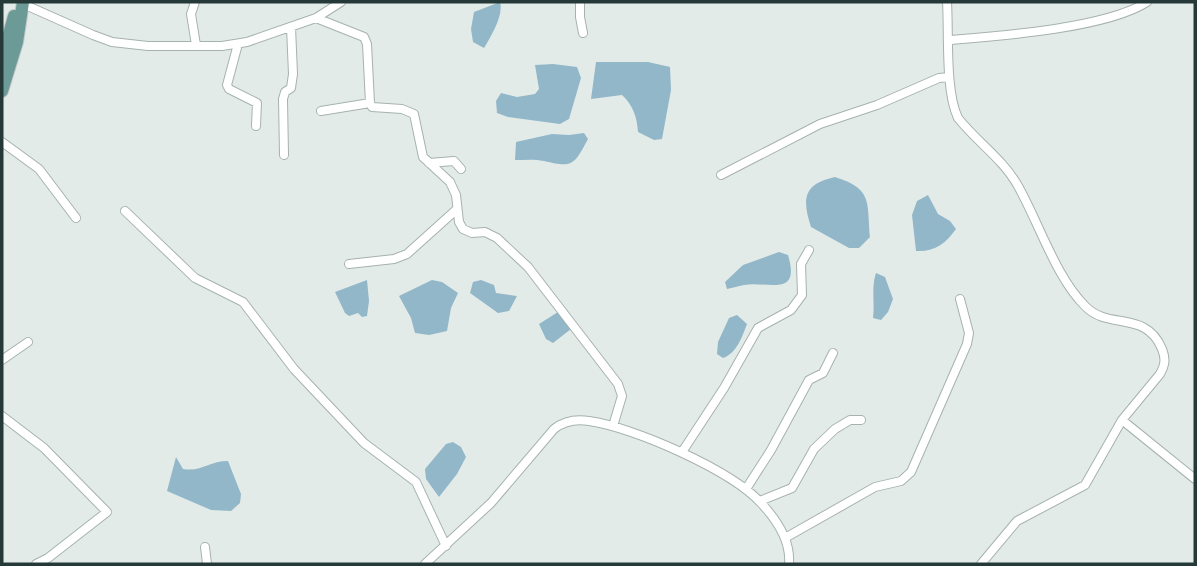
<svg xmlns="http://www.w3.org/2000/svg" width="1197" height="566" font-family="'DejaVu Sans',sans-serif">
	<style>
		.water { fill: #91b7c9 }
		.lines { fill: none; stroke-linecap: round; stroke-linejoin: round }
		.street-casing { stroke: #a6b2b0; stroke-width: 10 }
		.primary-casing { stroke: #c2c8c7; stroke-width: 14 }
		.street { stroke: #fff; stroke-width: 8 }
		.primary { stroke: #6c9b97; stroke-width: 12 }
	</style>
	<rect width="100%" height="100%" fill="#e3ebe9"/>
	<path class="water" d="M 500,2 C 504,15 491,36 484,48 L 473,42 L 471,29 L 474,12 Z
		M 596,62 L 648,62 L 670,67 L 671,90 L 662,139 L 654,140 L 638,132 C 637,117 633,105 622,95 L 591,99 Z
		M 553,64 L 577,67 L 581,78 L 569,119 L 560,124 L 508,117 L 497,113 L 496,101 L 501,93 L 517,97 L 535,94 L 539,89 L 535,65 Z
		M 584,133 L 588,139 C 574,165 573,168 544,161 C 535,159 525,160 515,160 L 516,142 L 552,134 L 569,135 Z
		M 835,177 C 873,189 867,202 870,237 L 859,248 L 849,248 L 811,227 C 802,199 803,184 835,177 Z
		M 928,195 L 938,214 L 950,221 L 956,229 C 945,244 935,252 916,251 L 912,215 L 917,201 Z
		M 779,252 L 788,255 C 801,298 768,281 744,285 C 738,286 733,288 727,289 L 725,282 L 743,265 Z
		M 876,273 L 885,277 L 893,299 L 888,312 L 881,320 L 873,318 C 875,303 871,287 876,273 Z
		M 367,280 L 369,301 L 367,316 L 362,317 L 358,313 L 349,316 L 345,313 L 335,292 Z
		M 432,280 L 442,282 L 458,293 L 451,308 L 447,331 L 429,335 L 415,333 L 411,318 L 399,296 Z
		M 481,280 L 494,285 L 496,293 L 517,296 L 509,311 L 498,313 L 470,293 L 473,282 Z
		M 558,312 L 571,329 L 553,343 L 546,339 L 539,324 Z
		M 737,315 L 747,324 C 742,337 737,353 723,358 L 717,354 L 718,342 L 729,318 Z
		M 453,442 L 461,447 L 466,457 L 457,474 L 439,497 L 426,479 L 425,469 L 446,444 Z
		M 176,457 L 183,469 C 202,472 209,461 228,461 L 241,494 L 240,503 L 231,511 L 211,510 L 167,491 Z"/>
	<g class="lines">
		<defs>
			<path id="street" d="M 195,2 L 191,14 L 196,45
				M 580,2 L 580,17 L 583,33
				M 947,2 C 949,34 945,91 958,118 C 977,142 1003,159 1018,186 C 1039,223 1056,278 1086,307 C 1109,330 1146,310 1162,349 C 1166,359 1165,365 1160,374 L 1122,420 L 1085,485 L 1017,521 L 981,564
				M 21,3 L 93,35 L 112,42 L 148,46 L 222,46 L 247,42 L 316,18 L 341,2
				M 316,18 L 364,37 L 367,44 L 370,103 L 372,107 L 402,109 L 414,114 L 423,157 L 450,182 L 456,195 L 459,222 L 463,229 L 472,233 L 485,232 L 497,238 L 528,267 L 618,384 L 622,396 L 613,426
				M 950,40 C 1000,36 1107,28 1147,2
				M 238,44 L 227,85 L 229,89 L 257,103 L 256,126
				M 321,111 L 370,103
				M 2,142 L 39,169 L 76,218
				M 284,155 L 283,99 L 285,92 L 291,88 L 293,74 L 291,27
				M 429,163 L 454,161 L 461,169
				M 721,175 L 820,124 L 877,105 L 939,78 L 949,77
				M 125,211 L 195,278 L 243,302 L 294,369 L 364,443 L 416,482 L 446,546
				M 349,264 L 394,259 L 407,254 L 457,209
				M 2,360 L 28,342
				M 2,416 L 44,448 L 107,512 L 48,558 L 36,564
				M 1122,420 L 1195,479
				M 682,452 L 724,388 L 758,328 L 791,310 L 802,295 L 801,264 L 809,250
				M 746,489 L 771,450 L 809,380 L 823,373 L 833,353
				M 760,501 L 792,488 L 814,449 L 835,429 L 850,420 L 861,420
				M 785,538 L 875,487 L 901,481 L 911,472 L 967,344 L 969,333 L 960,299
				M 205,547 L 207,564
				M 425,564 L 491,503 L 554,429 C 564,421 576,419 589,421 C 633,427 731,470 761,503 C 776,519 791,541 789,564"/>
			<path id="primary" d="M 2,60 L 14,16
				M 2,91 L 17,42 L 23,2"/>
		</defs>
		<use href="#street" class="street-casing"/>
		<use href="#primary" class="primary-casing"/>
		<use href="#street" class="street"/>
		<use href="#primary" class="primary"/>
	</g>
	<rect width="1197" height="566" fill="none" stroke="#253a38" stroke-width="7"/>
</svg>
